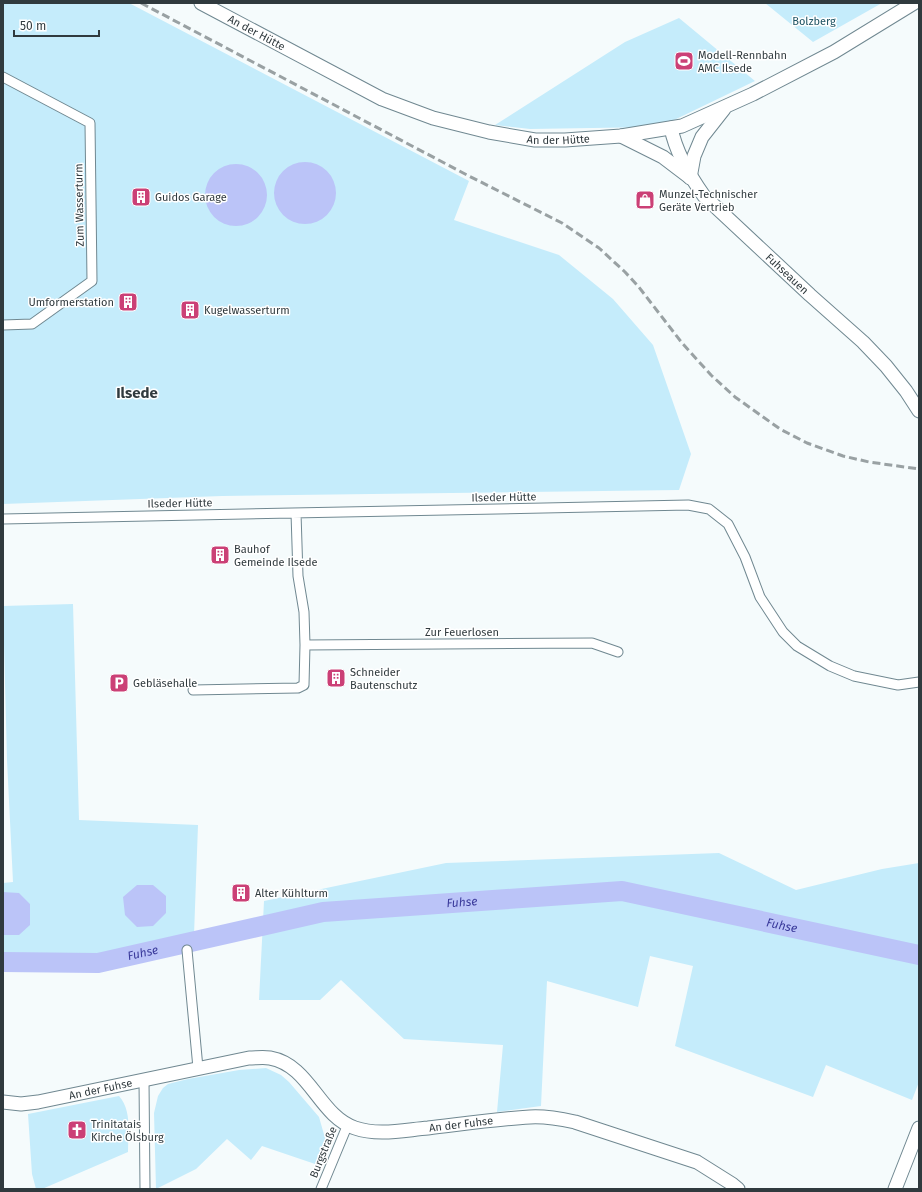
<svg xmlns="http://www.w3.org/2000/svg" width="922" height="1192" font-family="'Fira Sans',sans-serif">
	<style>
		.green { fill: #c5ecfb }
		.water { fill: #bbc4f8 }
		.lines { fill: none; stroke-linecap: round; stroke-linejoin: round }
		.river { stroke: #bbc4f8; stroke-width: 20 }
		.street-casing { stroke: #708891; stroke-width: 11 }
		.secondary-casing { stroke: #708891; stroke-width: 15 }
		.street { stroke: #fff; stroke-width: 9 }
		.secondary { stroke: #fff; stroke-width: 13 }
		.rail { stroke: #99a1a3; stroke-width: 3; stroke-dasharray: 8 4; stroke-linecap: butt }
		.labels { text-anchor: middle; stroke-width: 3; stroke-linejoin: round; paint-order: stroke }
		.park-label { font-size: 11px; fill: #205565; stroke: #fff }
		.street-label { font-size: 11px; fill: #303a3e; stroke: #fff }
		.poi-label { font-size: 11px; fill: #303a3e; stroke: #fff; text-anchor: start }
		.water-label { font-size: 12px; font-style: italic; fill: #3a3a9b; stroke: #fff }
		.district-label { font-size: 15px; font-weight: bold; fill: #303a3e; stroke: #fff }
	</style>
	<rect width="100%" height="100%" fill="#f5fbfc"/>
	<path class="green" d="M 3,3 L 129,3 L 469,181 L 454,220 L 559,255 L 613,299 L 653,345 L 691,454 L 679,490 L 222,496 L 3,504 Z
		M 765,3 L 882,3 L 813,42 Z
		M 679,18 L 755,81 L 670,122 L 655,127 L 530,129 L 495,125 L 625,42 Z
		M 73,604 L 79,820 L 198,825 L 194,935 L 99,959 L 3,958 L 3,883 L 13,882 L 7,760 L 3,606 Z
		M 719,853 L 796,890 L 882,869 L 919,863 L 919,1082 L 912,1100 L 826,1065 L 813,1097 L 675,1046 L 693,966 L 650,956 L 638,1007 L 547,981 L 541,1106 L 497,1112 L 503,1045 L 404,1039 L 341,980 L 320,1000 L 259,1000 L 264,901 L 446,863 Z
		M 266,1068 L 281,1075 L 289,1082 L 319,1117 L 327,1145 L 321,1166 L 262,1146 L 251,1160 L 227,1139 L 196,1169 L 156,1189 L 154,1113 L 158,1096 L 163,1088 L 168,1084 L 188,1079 L 239,1070 Z
		M 119,1096 C 132,1110 128,1134 128,1152 L 42,1189 L 36,1189 L 32,1174 L 28,1114 Z"/>
	<path class="water" d="M274 193a31 31 0 1 1 62 0a31 31 0 1 1-62 0Z
		M205 195a31 31 0 1 1 62 0a31 31 0 1 1-62 0Z
		M 137,885 L 153,885 L 166,896 L 166,913 L 153,926 L 137,927 L 125,915 L 123,897 Z
		M 3,892 L 19,893 L 30,904 L 30,925 L 19,935 L 3,935 Z"/>
	<g class="lines">
		<path class="river" id="s1" d="M 3,962 L 98,963 L 323,912 L 622,891 L 919,955"/>
		<defs>
			<path id="street" d="M 3,77 L 90,123 L 92,281 L 32,324 L 3,325
				M 296,513 L 298,576 L 304,612 L 305,645 L 592,643 L 618,652
				M 3,519 L 688,505 L 709,509 L 728,524 L 745,557 L 760,597 L 783,632 L 797,646 L 830,666 L 854,676 L 898,685 L 919,682
				M 193,690 L 298,688 L 304,685 L 305,645
				M 187,950 L 198,1068
				M 144,1080 L 145,1189
				M 321,1189 L 348,1124"/>
			<g id="secondary">
				<path id="s2" d="M 201,3 L 382,99 L 433,118 L 489,132 L 535,140 L 565,140 L 621,136 L 682,126 L 753,94 L 834,52 L 914,3"/>
				<path id="s3" d="M 671,128 C 676,153 689,175 704,196 L 810,295 L 863,342 L 886,366 L 906,391 L 919,411"/>
				<path d="M 621,136 L 663,157 L 688,176"/>
				<path d="M 690,178 L 694,156 L 702,137 L 724,109"/>
				<path id="s4" d="M 3,1102 L 21,1104 L 38,1102 L 249,1058 C 256,1058 263,1057 270,1058 C 310,1065 319,1116 355,1128 C 378,1136 404,1130 428,1128 C 462,1124 496,1119 530,1117 C 545,1116 561,1119 575,1122 L 697,1162 L 732,1184 L 738,1189"/>
				<path d="M 895,1189 L 919,1128"/>
			</g>
		</defs>
		<use href="#street" class="street-casing"/>
		<use href="#secondary" class="secondary-casing"/>
		<use href="#street" class="street"/>
		<use href="#secondary" class="secondary"/>
		<path class="rail" d="M 141,3 L 467,175 L 562,223 L 599,248 L 625,272 L 638,286 L 682,343 L 711,375 L 735,397 L 780,429 L 807,443 L 843,456 L 869,462 L 919,469"/>
	</g>
	<defs>
		<symbol id="stadium-square" viewBox="-11 -11 22 22"><rect x="-9" y="-9" width="18" height="18" rx="4" fill="#cb4076" stroke="#fff"/><path d="M0-5a6.5 5 0 1 0 0 10a6.5 5 0 1 0 0-10ZM-3.5-1.8h7v3.6h-7Z" fill="#fff"/></symbol>
		<symbol id="building-square" viewBox="-11 -11 22 22"><rect x="-9" y="-9" width="18" height="18" rx="4" fill="#cb4076" stroke="#fff"/><path d="M-4-6H4V6H1V3H-1V6H-4ZM-2.5-4.3h1.7v1.8h-1.7ZM.8-4.3h1.7v1.8H.8ZM-2.5-1h1.7V.8h-1.7ZM.8-1h1.7V.8H.8Z" fill="#fff"/></symbol>
		<symbol id="shop-square" viewBox="-11 -11 22 22"><rect x="-9" y="-9" width="18" height="18" rx="4" fill="#cb4076" stroke="#fff"/><path d="M-5-2.5h2.3a2.7 3.5 0 0 1 5.4 0H5L5.5 6h-11ZM-1.5-2.5h3a1.5 2.3 0 0 0-3 0Z" fill="#fff"/></symbol>
		<symbol id="parking-square" viewBox="-11 -11 22 22"><rect x="-9" y="-9" width="18" height="18" rx="4" fill="#cb4076" stroke="#fff"/><path d="M-3.5-5.5H1a3.5 3.5 0 0 1 0 7H-1V5.5H-3.5ZM-1-3.4V-.6H.8a1.4 1.4 0 0 0 0-2.8Z" fill="#fff"/></symbol>
		<symbol id="church-square" viewBox="-11 -11 22 22"><rect x="-9" y="-9" width="18" height="18" rx="4" fill="#cb4076" stroke="#fff"/><path d="M-1.2-6h2.4v3.5h3.3v2.4h-3.3V6h-2.4V-.1h-3.3v-2.4h3.3Z" fill="#fff"/></symbol>
	</defs>
	<g fill-rule="evenodd">
		<use href="#stadium-square" x="673" y="50" width="22" height="22"/>
		<use href="#building-square" x="130" y="186" width="22" height="22"/>
		<use href="#shop-square" x="634" y="189" width="22" height="22"/>
		<use href="#building-square" x="117" y="291" width="22" height="22"/>
		<use href="#building-square" x="179" y="299" width="22" height="22"/>
		<use href="#building-square" x="209" y="544" width="22" height="22"/>
		<use href="#building-square" x="325" y="667" width="22" height="22"/>
		<use href="#parking-square" x="108" y="672" width="22" height="22"/>
		<use href="#building-square" x="230" y="882" width="22" height="22"/>
		<use href="#church-square" x="66" y="1119" width="22" height="22"/>
	</g>
	<g class="labels">
		<g class="park-label">
			<text x="814" y="25">Bolzberg</text>
		</g>
		<g class="street-label">
			<text dy="4" stroke="none"><textPath href="#s2" startOffset="63">An der Hütte</textPath></text>
			<text dy="4" stroke="none"><textPath href="#s2" startOffset="387">An der Hütte</textPath></text>
			<text transform="translate(79 205) rotate(-91)" y="4">Zum Wasserturm</text>
			<text dy="4" stroke="none"><textPath href="#s3" startOffset="190">Fuhseauen</textPath></text>
			<text transform="translate(504 497) rotate(-1)" y="4">Ilseder Hütte</text>
			<text transform="translate(180 503) rotate(-1)" y="4">Ilseder Hütte</text>
			<text x="462" y="636">Zur Feuerlosen</text>
			<text dy="4" stroke="none"><textPath href="#s4" startOffset="99">An der Fuhse</textPath></text>
			<text dy="4" stroke="none"><textPath href="#s4" startOffset="491">An der Fuhse</textPath></text>
			<text transform="translate(323 1152) rotate(-68)" y="4">Burgstraße</text>
		</g>
		<g class="poi-label">
			<text x="698" y="59">Modell-Rennbahn<tspan x="698" dy="13">AMC Ilsede</tspan></text>
			<text x="659" y="198">Munzel-Technischer<tspan x="659" dy="13">Geräte Vertrieb</tspan></text>
			<text x="155" y="201">Guidos Garage</text>
			<text x="114" y="306" text-anchor="end">Umformerstation</text>
			<text x="204" y="314">Kugelwasserturm</text>
			<text x="234" y="553">Bauhof<tspan x="234" dy="13">Gemeinde Ilsede</tspan></text>
			<text x="350" y="676">Schneider<tspan x="350" dy="13">Bautenschutz</tspan></text>
			<text x="133" y="687">Gebläsehalle</text>
			<text x="255" y="897">Alter Kühlturm</text>
			<text x="91" y="1128">Trinitatais<tspan x="91" dy="13">Kirche Ölsburg</tspan></text>
		</g>
		<g class="water-label">
			<text dy="4" stroke="none"><textPath href="#s1" startOffset="465">Fuhse</textPath></text>
			<text dy="4" stroke="none"><textPath href="#s1" startOffset="789">Fuhse</textPath></text>
			<text dy="4" stroke="none"><textPath href="#s1" startOffset="141">Fuhse</textPath></text>
		</g>
		<g class="district-label">
			<text x="137" y="398">Ilsede</text>
		</g>
	</g>
	<rect width="922" height="1192" fill="none" stroke="#303a3e" stroke-width="8"/>
	<path d="M14 30v6h85v-6" fill="none" stroke="#303a3e" stroke-width="2"/>
	<text x="20" y="30" font-size="12" fill="#303a3e" stroke="#ffffff" stroke-width="3" paint-order="stroke">50 m</text>
</svg>
